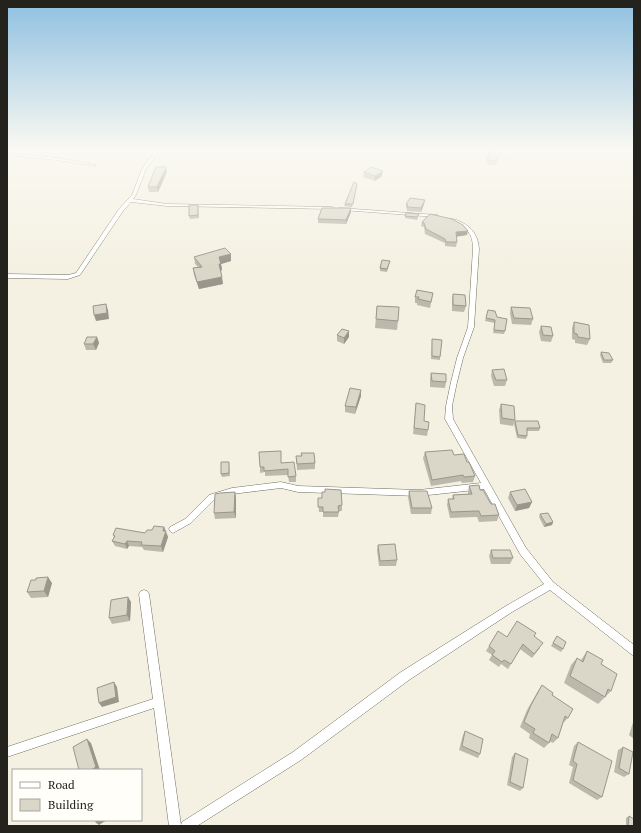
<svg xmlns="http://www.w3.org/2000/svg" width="641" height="833" font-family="'PT Serif',serif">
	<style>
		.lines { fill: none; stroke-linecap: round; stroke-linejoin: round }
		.street-casing { stroke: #716e61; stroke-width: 1 }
		.street { fill: #fff; fill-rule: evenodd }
		.wall { fill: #bbb9ac }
		.shaded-wall { fill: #99968c }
		.building { fill: #dad7c8; stroke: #99968c }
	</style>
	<rect width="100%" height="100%" fill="#f4f1e2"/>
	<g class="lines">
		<defs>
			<path id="street" d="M 156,150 L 160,150 L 146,169 L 136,195 L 133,199 L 167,204 L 332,207 L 334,208 L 332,209 L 167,206 L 131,202 L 123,211 L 80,275 L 68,279 L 7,278 L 7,274 L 68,275 L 76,273 L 119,209 L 132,195 L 142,169 Z
				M 7,153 L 57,158 L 96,165 L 94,166 L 57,160 L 7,155 Z
				M 340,208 L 437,215 L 439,216 L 437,217 L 342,210 L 340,210 Z
				M 451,219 C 455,219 457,220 461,222 C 473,228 478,236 479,249 L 474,327 L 463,358 L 457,382 L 452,406 L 453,419 L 526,548 L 553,582 L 634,645 L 634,656 L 631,654 L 550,590 L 512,612 L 409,680 L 301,760 L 197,826 L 169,826 L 154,708 L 7,757 L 7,747 L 153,699 L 139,594 L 141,591 L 144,590 L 147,591 L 149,594 L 181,825 L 182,822 L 293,752 L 401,672 L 506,606 L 544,584 L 520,554 L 484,489 L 419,496 L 298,492 L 281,488 L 232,494 L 215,499 L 191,523 L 173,533 L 170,531 L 169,529 L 170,527 L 185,519 L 209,495 L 212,494 L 232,488 L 281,482 L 298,486 L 419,490 L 481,483 L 445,419 L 446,406 L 451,382 L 457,358 L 468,327 L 473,249 C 473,232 466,228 451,221 Z"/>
		</defs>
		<use href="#street" class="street-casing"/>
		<use href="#street" class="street"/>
	</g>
	<path class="wall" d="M 500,150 L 496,165 L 486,164 L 487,160 Z
		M 167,172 L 158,192 L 149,192 L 148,187 Z
		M 364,172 L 382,176 L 375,181 L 363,177 Z
		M 357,184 L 352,207 L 344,206 L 345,204 Z
		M 425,200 L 424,204 L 421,212 L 407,211 L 407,209 L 406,208 L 406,204 Z
		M 198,205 L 199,218 L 190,219 L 189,216 Z
		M 351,212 L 346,224 L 318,223 L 318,219 Z
		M 419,214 L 417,220 L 405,218 L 405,216 Z
		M 422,222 L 467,235 L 456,236 L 457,242 L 456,247 L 445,246 L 445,243 L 425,234 L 424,227 L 421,226 Z
		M 231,254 L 231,261 L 221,264 L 222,270 L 220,271 L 223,284 L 199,289 L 194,275 L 193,268 L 198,267 L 195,264 L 194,257 Z
		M 390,261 L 387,272 L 380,271 L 380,268 Z
		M 453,294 L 466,306 L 464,312 L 452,311 L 452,300 Z
		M 415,297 L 432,299 L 430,308 L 417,305 L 417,303 L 415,303 Z
		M 377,306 L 398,321 L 397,330 L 375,328 Z
		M 511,307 L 533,319 L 531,325 L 512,324 L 510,313 Z
		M 488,310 L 497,317 L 505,331 L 504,334 L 493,333 L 495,323 L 485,321 Z
		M 574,322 L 590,339 L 587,345 L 575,343 L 575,340 L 572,339 L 572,328 Z
		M 541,326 L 553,336 L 551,342 L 541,341 L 539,332 Z
		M 349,331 L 349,337 L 344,344 L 337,341 L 337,335 Z
		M 97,337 L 99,343 L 96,350 L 86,350 L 84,344 Z
		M 432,339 L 440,357 L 440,360 L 431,359 Z
		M 601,352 L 613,360 L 611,363 L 603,363 L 600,355 Z
		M 492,370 L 507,380 L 505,386 L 494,386 L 491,376 Z
		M 431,373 L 446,382 L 445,388 L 430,387 L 430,379 Z
		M 361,396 L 355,414 L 345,412 L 345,406 Z
		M 416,403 L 428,430 L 427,436 L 413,434 Z
		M 501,404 L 515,420 L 513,426 L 500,424 L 499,410 Z
		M 515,421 L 540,428 L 539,431 L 527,431 L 527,436 L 526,439 L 517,438 L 514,424 Z
		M 425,452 L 454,455 L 467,462 L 475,476 L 473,482 L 462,483 L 461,481 L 431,486 L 423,458 Z
		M 296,456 L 301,456 L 315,463 L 315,469 L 297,470 Z
		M 229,462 L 230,476 L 222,477 L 221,474 Z
		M 281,463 L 296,476 L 296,482 L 289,482 L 288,475 L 265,476 L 265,472 L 260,473 L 260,467 Z
		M 469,486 L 480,490 L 499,515 L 497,521 L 479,522 L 477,517 L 475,517 L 450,518 L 447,505 L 448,499 L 452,499 L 453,495 L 468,494 L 468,492 Z
		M 409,491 L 432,508 L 431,514 L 411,514 L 408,497 Z
		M 235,492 L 236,498 L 236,518 L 215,519 L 214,513 Z
		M 510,492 L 532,502 L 529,508 L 515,511 L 508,498 Z
		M 318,498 L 342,505 L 342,511 L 339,511 L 338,517 L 323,517 L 323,512 L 319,512 Z
		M 540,514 L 553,522 L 552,525 L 544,527 L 539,517 Z
		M 164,527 L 168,537 L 163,552 L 144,550 L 142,547 L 129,546 L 127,549 L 115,546 L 112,541 L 114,538 L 113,535 L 145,533 L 152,530 Z
		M 378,545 L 397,560 L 396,566 L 379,566 L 377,550 Z
		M 491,550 L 513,558 L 510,564 L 491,564 L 489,556 Z
		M 36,580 L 52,583 L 48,597 L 31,598 L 27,592 Z
		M 128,597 L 131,602 L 130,621 L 112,624 L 109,618 Z
		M 534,636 L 540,648 L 532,658 L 520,649 L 508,669 L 501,664 L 499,667 L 489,660 L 492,655 L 486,651 L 489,646 L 507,637 Z
		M 557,636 L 563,649 L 561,652 L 551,646 Z
		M 587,651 L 601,664 L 611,691 L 598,704 L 564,683 L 571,665 L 577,658 L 581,660 Z
		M 542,685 L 552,695 L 568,718 L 563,723 L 558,738 L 553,743 L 549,741 L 549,743 L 544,748 L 529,738 L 530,734 L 520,727 L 527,710 L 538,691 Z
		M 634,719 L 634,739 L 629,735 Z
		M 465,731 L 480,754 L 478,758 L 459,750 L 463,735 Z
		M 578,742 L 602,797 L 597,800 L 569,783 L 573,767 L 569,765 L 574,746 Z
		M 623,747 L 629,774 L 624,777 L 614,772 L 618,750 Z
		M 515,753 L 523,788 L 520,791 L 507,785 L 512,757 Z
		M 629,816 L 634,826 L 626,826 L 626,818 Z"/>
	<path class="shaded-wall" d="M 166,167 L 167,172 L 158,192 L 157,187 Z
		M 383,171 L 382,176 L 375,181 L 375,176 Z
		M 425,200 L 424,204 L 421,212 L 421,208 Z
		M 351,208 L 351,212 L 346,224 L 346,220 Z
		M 468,231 L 467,235 L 455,237 L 456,232 Z
		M 231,254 L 231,261 L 221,264 L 222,270 L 220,271 L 219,264 L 219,257 Z
		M 222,277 L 223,284 L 199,289 L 197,282 Z
		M 106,304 L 108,310 L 109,319 L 96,321 L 94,315 Z
		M 349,331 L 349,337 L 344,344 L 344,338 Z
		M 97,337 L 99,343 L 96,350 L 93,344 Z
		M 361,390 L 361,396 L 355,414 L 356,407 Z
		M 235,492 L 236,498 L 236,518 L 234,512 Z
		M 532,502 L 529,508 L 515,511 L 517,505 Z
		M 553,522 L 552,525 L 544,527 L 546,524 Z
		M 164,527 L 168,537 L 163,552 L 161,546 L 163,531 Z
		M 127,541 L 129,546 L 127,549 L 125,544 Z
		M 48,577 L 52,583 L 48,597 L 44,591 Z
		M 128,597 L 131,602 L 130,621 L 127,615 Z
		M 114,682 L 117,687 L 119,702 L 102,707 L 99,703 Z
		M 87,739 L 91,743 L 100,770 L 91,770 Z
		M 98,820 L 107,820 L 99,825 L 95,822 Z"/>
	<path class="building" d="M 490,150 L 500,150 L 497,161 L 487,160 Z
		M 156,167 L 166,167 L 157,187 L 148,187 Z
		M 371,167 L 383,171 L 375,176 L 364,172 Z
		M 354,182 L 357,184 L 353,204 L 345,204 Z
		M 410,198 L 425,200 L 421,208 L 407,207 L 408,205 L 406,204 Z
		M 189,205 L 198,205 L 198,215 L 189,216 Z
		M 322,208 L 351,208 L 346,220 L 318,219 Z
		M 406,213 L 419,214 L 417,217 L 405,216 Z
		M 430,214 L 452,219 L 463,225 L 468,231 L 456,232 L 457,242 L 446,242 L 445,239 L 426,229 L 424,223 L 422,222 Z
		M 225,248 L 231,254 L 219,257 L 221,264 L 219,264 L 222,277 L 197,282 L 193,268 L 202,267 L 194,257 Z
		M 382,260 L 390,261 L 387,269 L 380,268 Z
		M 417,290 L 433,293 L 431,302 L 418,299 L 419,297 L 415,297 Z
		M 453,294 L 465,295 L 466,306 L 453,305 Z
		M 106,304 L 107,313 L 94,315 L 93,306 Z
		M 377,306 L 399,307 L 398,321 L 376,319 Z
		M 511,307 L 530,308 L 533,319 L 514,318 Z
		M 488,310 L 495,311 L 497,317 L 507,319 L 505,331 L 494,330 L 495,320 L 486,318 Z
		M 574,322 L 589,325 L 590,339 L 578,337 L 577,334 L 574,333 Z
		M 541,326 L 551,327 L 553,336 L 543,335 Z
		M 342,329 L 349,331 L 344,338 L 337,335 Z
		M 87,337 L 97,337 L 93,344 L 84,344 Z
		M 432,339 L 442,340 L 440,357 L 432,356 Z
		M 601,352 L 609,353 L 613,360 L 604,360 Z
		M 504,369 L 507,380 L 496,380 L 492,370 Z
		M 431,373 L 446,374 L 446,382 L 432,381 Z
		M 350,388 L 361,390 L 356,407 L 345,406 Z
		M 416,403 L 425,405 L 424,421 L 429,422 L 428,430 L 414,428 Z
		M 501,404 L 514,406 L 515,420 L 502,418 Z
		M 515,421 L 538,421 L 540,428 L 527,428 L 527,436 L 518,435 Z
		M 452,450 L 454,455 L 464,454 L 467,462 L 469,462 L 475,476 L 464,477 L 463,475 L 432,480 L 425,452 Z
		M 281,451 L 281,463 L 294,462 L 296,476 L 288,477 L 288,469 L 264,471 L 264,467 L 260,467 L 259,452 Z
		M 301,453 L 314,453 L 315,463 L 297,464 L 296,456 L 302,456 Z
		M 221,462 L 229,462 L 229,473 L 221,474 Z
		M 479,485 L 480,490 L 483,490 L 491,504 L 495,504 L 499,515 L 481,516 L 479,511 L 477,511 L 451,512 L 448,499 L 454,499 L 453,495 L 472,494 L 469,486 Z
		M 325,489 L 341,490 L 342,505 L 338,506 L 339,512 L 323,512 L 323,507 L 318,507 L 318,498 L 322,498 L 322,492 L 325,492 Z
		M 525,489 L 532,502 L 517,505 L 510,492 Z
		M 409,491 L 427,491 L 432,508 L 412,508 Z
		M 235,492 L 234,512 L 214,513 L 215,494 L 220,493 Z
		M 548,513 L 553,522 L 546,524 L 540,514 Z
		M 154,526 L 164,527 L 163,531 L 166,531 L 161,546 L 141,545 L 142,542 L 127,541 L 125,544 L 112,541 L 115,536 L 113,535 L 116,528 L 145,533 L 147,530 L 152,530 Z
		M 395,544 L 397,560 L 380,561 L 378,545 Z
		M 491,550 L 510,550 L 513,558 L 493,558 Z
		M 48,577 L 44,591 L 27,592 L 31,580 L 36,580 L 36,578 Z
		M 128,597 L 127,615 L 109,618 L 111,600 Z
		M 517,621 L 536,633 L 534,636 L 543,643 L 534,654 L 523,644 L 511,664 L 504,660 L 502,662 L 492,655 L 495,651 L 489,646 L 498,631 L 507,637 Z
		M 557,636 L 566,642 L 563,649 L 553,643 Z
		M 587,651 L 603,660 L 601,664 L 617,674 L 611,691 L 608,689 L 605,697 L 570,676 L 577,658 L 583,662 Z
		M 114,682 L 116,697 L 99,703 L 97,688 Z
		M 542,685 L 553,693 L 552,695 L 573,709 L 568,718 L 565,716 L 558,738 L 552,734 L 549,743 L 533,733 L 535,729 L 524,722 L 531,705 Z
		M 465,731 L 483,739 L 480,754 L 462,746 Z
		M 87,739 L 96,767 L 91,770 L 79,770 L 73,747 Z
		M 578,742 L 612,761 L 602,797 L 573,780 L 577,764 L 573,761 Z
		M 623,747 L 633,752 L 629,774 L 619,768 Z
		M 515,753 L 528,759 L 523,788 L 510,782 Z
		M 629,816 L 634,819 L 634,826 L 628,826 Z"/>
	<linearGradient id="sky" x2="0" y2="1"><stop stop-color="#8fc0e1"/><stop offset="0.56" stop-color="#faf9f2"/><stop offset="1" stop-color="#faf9f2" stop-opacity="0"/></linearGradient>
	<rect width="641" height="267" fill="url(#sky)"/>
	<rect width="641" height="833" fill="none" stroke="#23221c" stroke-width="16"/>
	<rect x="12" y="769" width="130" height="52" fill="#fffef8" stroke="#a7a6a0"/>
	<rect x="20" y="782" width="20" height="6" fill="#ffffff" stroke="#a7a6a0"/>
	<text x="48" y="789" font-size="12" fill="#23221c">Road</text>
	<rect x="20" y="799" width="20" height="12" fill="#dad7c8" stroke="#a7a6a0"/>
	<text x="48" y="809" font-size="12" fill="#23221c">Building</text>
</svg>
